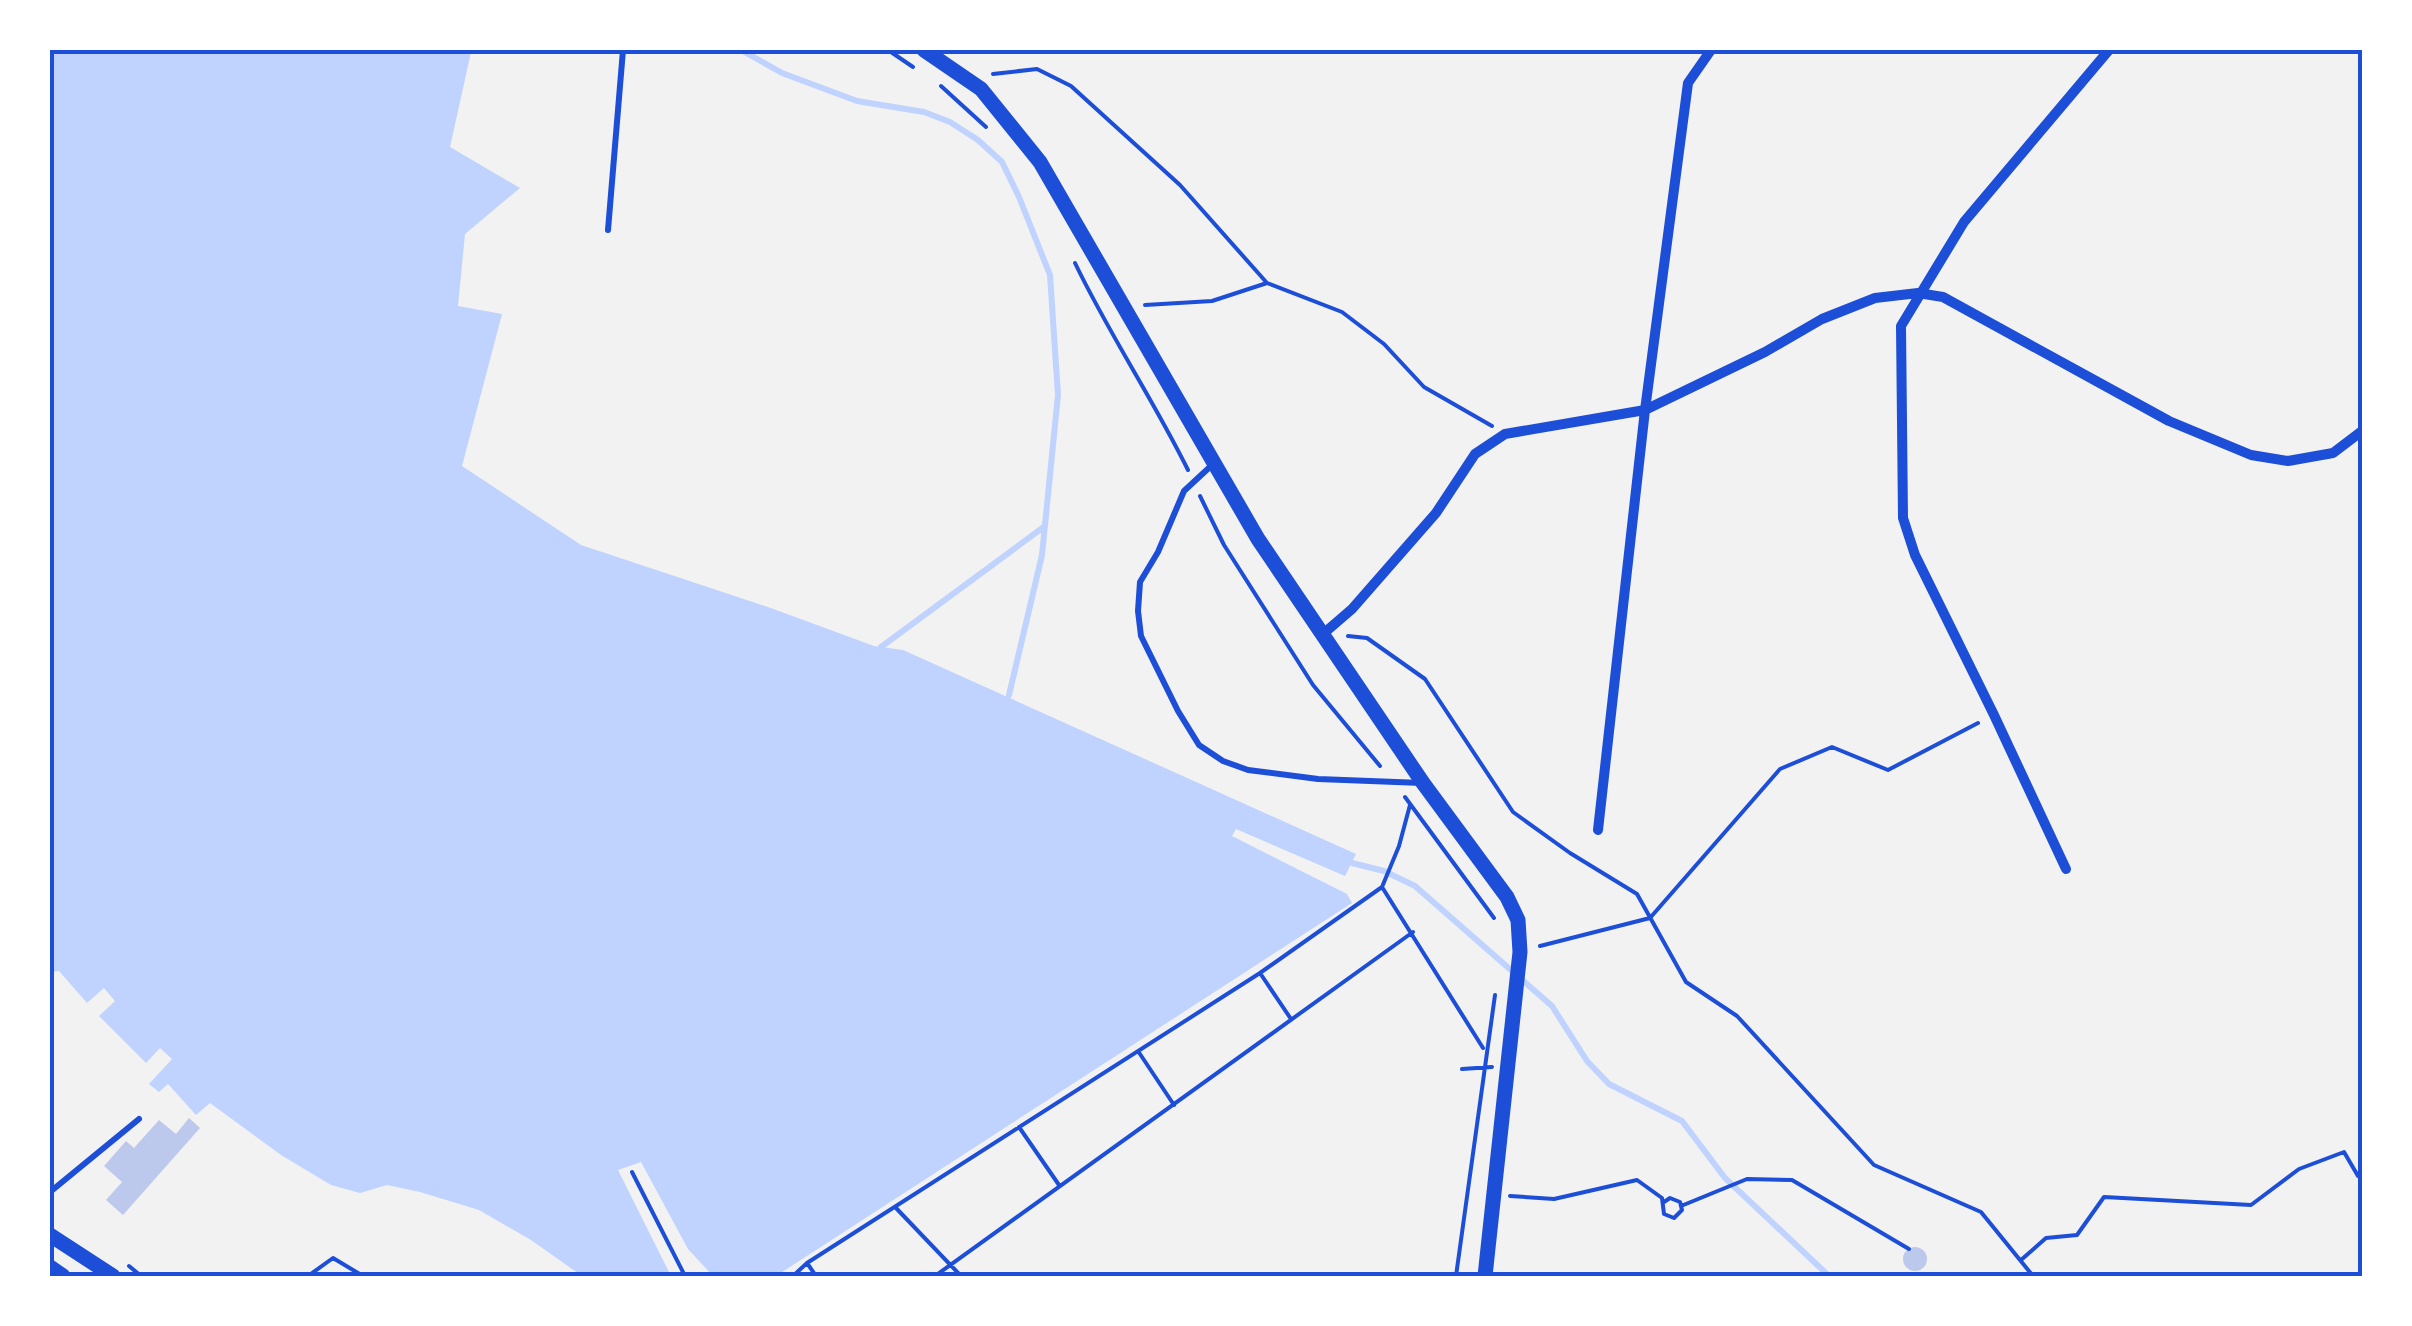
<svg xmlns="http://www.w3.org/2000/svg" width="2412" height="1326" font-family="Montserrat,sans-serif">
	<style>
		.water { fill: #bfd3fe }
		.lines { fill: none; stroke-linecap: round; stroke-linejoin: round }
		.stream { stroke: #bfd3fe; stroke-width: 6 }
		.building { fill: #bdc9ec }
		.path { stroke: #1d4ed8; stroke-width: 4 }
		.service { stroke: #1d4ed8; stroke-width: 6 }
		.minor { stroke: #1d4ed8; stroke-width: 10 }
		.secondary { stroke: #1d4ed8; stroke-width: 15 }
		.neatline { fill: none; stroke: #1d4ed8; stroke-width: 4 }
	</style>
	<rect width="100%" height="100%" fill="#f2f2f2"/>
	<path class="water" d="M 50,50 L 477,50 L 471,52 L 450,147 L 520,188 L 465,234 L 458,306 L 502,314 L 462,466 L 581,545 L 768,607 L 874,646 L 903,650 L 1356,854 L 1345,876 L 1236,829 L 1232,836 L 1347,894 L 1352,903 L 776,1276 L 713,1276 L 688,1249 L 641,1162 L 618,1170 L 671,1276 L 582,1276 L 531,1240 L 479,1210 L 420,1192 L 387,1185 L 360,1193 L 331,1185 L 281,1155 L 210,1103 L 196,1115 L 168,1084 L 159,1092 L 149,1084 L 172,1059 L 160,1048 L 146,1063 L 99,1016 L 115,1001 L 104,988 L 87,1003 L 59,971 L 50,972 Z"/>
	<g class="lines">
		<path class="stream" d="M 741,50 L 782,73 L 857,101 L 924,112 L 950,122 L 978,140 L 1002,162 L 1019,197 L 1050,275 L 1058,395 L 1042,555 L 1009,695
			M 881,647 L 1045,526
			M 1352,863 L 1384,871 L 1415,886 L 1552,1006 L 1587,1061 L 1609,1084 L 1682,1121 L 1725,1178 L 1829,1276"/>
	</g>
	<path class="building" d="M 189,1118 L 200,1128 L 123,1215 L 106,1200 L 122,1182 L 104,1166 L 126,1141 L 134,1148 L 159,1120 L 176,1134 Z
		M1903 1259a12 12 0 1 1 24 0a12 12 0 1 1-24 0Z"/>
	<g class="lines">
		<path class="path" d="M 888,50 L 913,67
			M 993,74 L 1037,69 L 1071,86 L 1180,185 L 1267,283
			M 941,86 L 986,127
			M 1075,263 C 1109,334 1153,399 1188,470
			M 1145,305 L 1212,301 L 1267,283 L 1342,312 L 1384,344 L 1424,387 L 1492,426
			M 1200,496 L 1224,545 L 1313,685 L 1380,766
			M 1348,636 L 1367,638 L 1425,679 L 1513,812 L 1570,853 L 1637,894 L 1686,982 L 1737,1016 L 1874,1165 L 1981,1212 L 2033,1276
			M 1405,797 L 1494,918
			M 1382,887 L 1483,1048
			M 1540,946 L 1650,918 L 1780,769 L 1832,747 L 1888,770 L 1978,723
			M 1260,973 L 1291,1019
			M 1138,1051 L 1174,1105
			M 1462,1069 L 1492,1067
			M 1019,1127 L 1059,1185
			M 632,1172 L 685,1276
			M 1510,1196 L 1554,1199 L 1637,1180 L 1662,1198 L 1664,1214 L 1674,1218 L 1682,1210 L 1680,1202 L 1670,1198 L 1664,1202
			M 1681,1206 L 1747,1179 L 1792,1180 L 1909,1249
			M 896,1208 L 961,1276
			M 2021,1260 L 2046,1238 L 2077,1235 L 2104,1197 L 2251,1205 L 2299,1169 L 2344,1152 L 2358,1176 L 2362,1175
			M 807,1263 L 816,1276
			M 129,1266 L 141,1276
			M 308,1276 L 333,1258 L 363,1276
			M 793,1276 L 807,1263 L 1260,973 L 1382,887 L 1399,846 L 1410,805
			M 935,1276 L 1413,932
			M 1456,1276 L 1495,995"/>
		<path class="service" d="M 608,230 L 623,50
			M 1212,465 L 1184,491 L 1158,552 L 1140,582 L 1138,611 L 1141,636 L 1178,711 L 1199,745 L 1223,761 L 1248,770 L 1318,779 L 1422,783
			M 50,1192 L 139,1119"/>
		<path class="minor" d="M 1323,634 L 1352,609 L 1436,513 L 1475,454 L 1505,434 L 1645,410 L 1765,352 L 1822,319 L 1875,298 L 1918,293 L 1943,297 L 2169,421 L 2251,455 L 2288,461 L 2333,453 L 2362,431
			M 1598,830 L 1645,410 L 1688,83 L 1711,50
			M 2066,869 L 1994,715 L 1915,555 L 1903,518 L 1901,326 L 1964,222 L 2109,50"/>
		<path class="secondary" d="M 924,50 L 981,89 L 1040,162 L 1258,539 L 1423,783 L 1507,897 L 1518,920 L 1520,952 L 1485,1276
			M 50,1235 L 113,1276
			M 50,1267 L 63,1276"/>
	</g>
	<rect width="2412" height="1326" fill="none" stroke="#ffffff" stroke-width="105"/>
	<rect x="52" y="52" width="2308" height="1222" class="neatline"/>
</svg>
